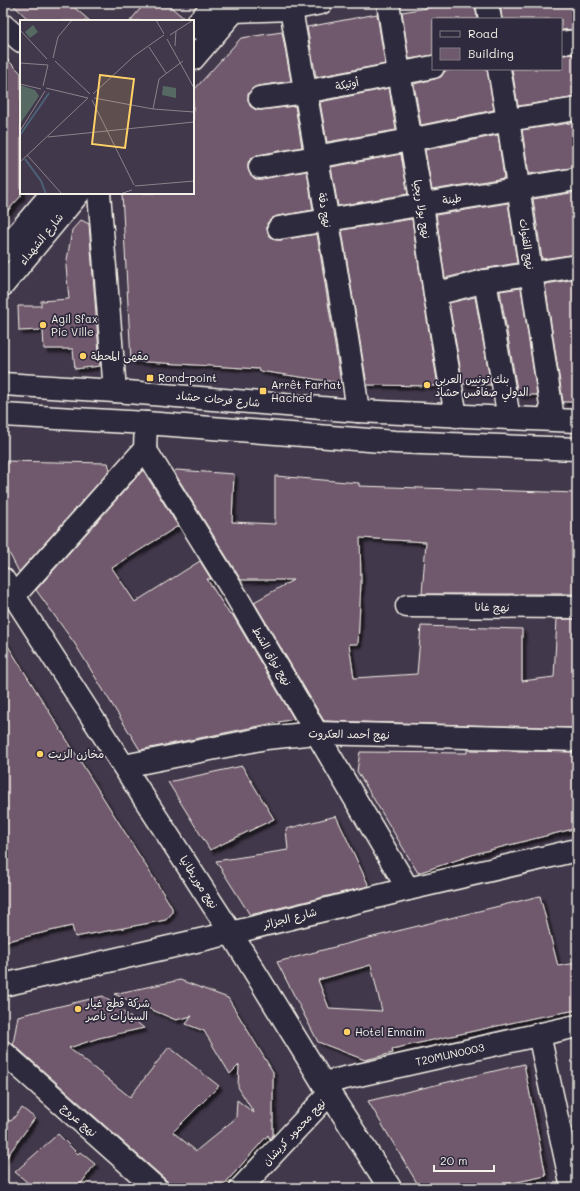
<svg xmlns="http://www.w3.org/2000/svg" width="580" height="1191" font-family="Mali,'Playpen Sans Arabic',sans-serif">
	<style>
		.building { fill: #6f596d; stroke: #f4f1e8; fill-rule: evenodd; filter: url(#shadow) }
		.lines { fill: none; stroke-linecap: round; stroke-linejoin: round }
		.minor-casing { stroke: #f4f1e8; stroke-width: 25 }
		.tertiary-casing { stroke: #f4f1e8; stroke-width: 25 }
		.secondary-casing { stroke: #f4f1e8; stroke-width: 25 }
		.primary-casing { stroke: #f4f1e8; stroke-width: 25 }
		.minor { stroke: #2f2a3d; stroke-width: 22 }
		.tertiary { stroke: #2f2a3d; stroke-width: 22 }
		.secondary { stroke: #2f2a3d; stroke-width: 22 }
		.primary { stroke: #2f2a3d; stroke-width: 22 }
		.poi-dot { fill: #ffd166; stroke: #2f2a3d; stroke-width: 1.5 }
		.labels { text-anchor: middle; stroke-width: 3.5; stroke-linejoin: round; paint-order: stroke }
		.street-label { font-size: 11px; fill: #f4f1e8; stroke: #2f2a3d }
		.poi-label { font-size: 11px; fill: #f4f1e8; stroke: #2f2a3d; text-anchor: start }
		.inset-river { fill: none; stroke: #4c6177; stroke-width: 2 }
		.inset-road { fill: none; stroke: #89828a; stroke-width: 1 }
		.view { fill: #ffd166; fill-opacity: 0.15; stroke: #ffd166; stroke-width: 2 }
		.inset-edge { fill: none; stroke: #f4f1e8; stroke-width: 2 }
	</style>
	<defs>
		<filter id="shadow"><feDropShadow dx="3.5" dy="3.5" stdDeviation="1" flood-color="#0009"/></filter>
	</defs>
	<rect width="100%" height="100%" fill="#42384b"/>
	<filter id="ink" filterUnits="userSpaceOnUse"><feTurbulence type="fractalNoise" baseFrequency=".025" numOctaves="2"/><feDisplacementMap in="SourceGraphic" scale="8" xChannelSelector="R" yChannelSelector="G"/><feConvolveMatrix kernelMatrix="1 2 1 2 8 2 1 2 1" color-interpolation-filters="sRGB"/></filter>
	<g filter="url(#ink)">
		<path class="building" d="M 11,3 L 69,3 L 90,21 L 30,21 Z
			M 145,3 L 166,3 L 185,19 L 183,21 L 130,21 Z
			M 457,3 L 475,3 L 477,19 L 433,19 L 433,55 L 409,59 L 402,12 Z
			M 500,3 L 577,3 L 577,29 L 561,30 L 561,19 L 502,19 Z
			M 377,14 L 385,64 L 316,77 L 307,27 Z
			M 282,32 L 291,81 L 258,86 L 253,88 L 248,94 L 248,100 L 250,106 L 256,110 L 261,110 L 295,106 L 302,147 L 257,155 L 252,158 L 248,162 L 248,169 L 251,175 L 255,179 L 262,179 L 307,171 L 313,210 L 277,216 L 271,219 L 267,223 L 267,230 L 270,236 L 275,240 L 281,240 L 317,234 L 341,383 L 259,371 L 259,369 L 131,361 L 122,193 L 193,193 L 193,91 L 241,38 Z
			M 577,54 L 577,97 L 518,106 L 512,69 L 561,69 L 561,55 Z
			M 3,55 L 21,73 L 21,196 L 3,216 Z
			M 458,69 L 487,69 L 494,110 L 421,125 L 414,84 L 435,79 L 441,77 L 445,71 Z
			M 389,88 L 396,130 L 327,142 L 320,102 Z
			M 577,122 L 577,167 L 529,174 L 522,130 Z
			M 498,135 L 504,178 L 432,190 L 425,150 Z
			M 401,154 L 408,194 L 338,206 L 331,167 Z
			M 577,192 L 577,254 L 542,259 L 533,199 Z
			M 508,203 L 517,263 L 482,269 L 445,278 L 436,215 Z
			M 412,219 L 423,296 L 438,386 L 367,385 L 342,230 Z
			M 81,220 L 89,224 L 100,366 L 75,369 L 73,349 L 44,349 L 43,330 L 19,331 L 18,306 L 41,306 L 41,301 L 69,299 L 66,266 L 72,230 Z
			M 577,279 L 577,402 L 563,402 L 545,284 Z
			M 521,288 L 537,395 L 518,395 L 500,291 Z
			M 475,297 L 491,385 L 463,384 L 449,303 Z
			M 3,461 L 108,463 L 110,470 L 19,572 L 3,541 Z
			M 143,470 L 178,526 L 112,568 L 135,602 L 200,561 L 211,579 L 207,579 L 230,615 L 232,614 L 294,719 L 140,750 L 75,644 L 36,590 Z
			M 176,470 L 234,474 L 232,522 L 275,524 L 275,476 L 359,483 L 359,486 L 577,493 L 577,594 L 422,594 L 426,542 L 360,538 L 361,582 L 358,644 L 349,644 L 354,678 L 417,674 L 421,626 L 522,629 L 522,681 L 554,677 L 557,619 L 577,619 L 577,728 L 324,721 L 254,602 L 293,580 L 241,580 L 174,472 Z
			M 3,638 L 168,901 L 172,908 L 172,913 L 166,920 L 75,937 L 72,926 L 3,942 Z
			M 467,750 L 577,752 L 577,828 L 478,853 L 418,873 L 357,771 L 360,752 L 467,753 Z
			M 242,766 L 274,819 L 210,850 L 168,782 Z
			M 336,816 L 369,886 L 250,915 L 216,861 L 288,850 L 286,829 Z
			M 540,896 L 558,966 L 577,963 L 577,1010 L 538,1017 L 392,1049 L 393,1053 L 365,1060 L 318,1042 L 277,962 L 365,939 ZM 371,965 L 382,1011 L 329,1008 L 318,980 Z
			M 180,980 L 228,998 L 273,1072 L 273,1135 L 270,1139 L 268,1135 L 221,1188 L 175,1188 L 13,1044 L 18,1016 L 103,996 L 144,1028 L 99,1038 L 69,1048 L 130,1097 L 169,1047 L 219,1086 L 173,1132 L 196,1151 L 236,1118 L 237,1100 L 254,1113 L 238,1087 L 239,1065 L 230,1074 L 204,1031 L 186,1024 L 192,1016 L 176,1020 L 114,994 Z
			M 524,1064 L 546,1176 L 503,1185 L 503,1188 L 420,1188 L 368,1101 Z
			M 22,1108 L 35,1118 L 3,1162 L 3,1118 L 11,1121 Z
			M 58,1134 L 78,1154 L 80,1152 L 95,1164 L 78,1188 L 34,1188 L 15,1172 Z"/>
		<g class="lines">
			<defs>
				<g id="minor">
					<path d="M 388,3 L 399,73 L 422,204 L 435,294 L 456,416"/>
					<path d="M 487,3 L 490,19"/>
					<path d="M 291,9 C 314,143 339,277 358,411"/>
					<path d="M 234,11 L 291,9 L 321,3"/>
					<path d="M 3,25 L 21,41"/>
					<path d="M 561,43 L 577,41"/>
					<path d="M 499,69 L 508,120 L 553,419"/>
					<path d="M 260,98 L 305,92 L 433,67"/>
					<path d="M 260,167 L 410,140 L 508,120 L 577,109"/>
					<path d="M 99,193 L 115,391"/>
					<path d="M 279,228 L 577,179"/>
					<path d="M 485,281 L 509,418"/>
					<path d="M 435,294 L 485,281 L 577,266"/>
					<path d="M 146,423 L 145,449 L 235,594 L 408,889"/>
					<path d="M 14,596 L 145,449"/>
					<path d="M 407,606 L 577,607"/>
					<path d="M 124,766 L 266,738 L 316,733 L 577,740"/>
					<path d="M 539,1034 L 572,1188"/>
					<path d="M 3,1052 L 156,1188"/>
					<path id="s1" d="M 323,1083 L 577,1026"/>
					<path d="M 241,1188 L 330,1093"/>
				</g>
				<path id="tertiary" d="M 3,579 L 231,933 L 323,1083 L 390,1188
					M 3,985 L 231,933 L 408,889 L 577,850"/>
				<path id="secondary" d="M 3,384 L 115,391 L 358,411 L 577,421
					M 3,415 L 146,423 L 395,442 L 577,449"/>
				<path id="primary" d="M 193,28 L 215,3
					M 193,59 L 241,3
					M 3,251 L 52,193
					M 3,285 L 79,193"/>
			</defs>
			<use href="#minor" class="minor-casing"/>
			<use href="#tertiary" class="tertiary-casing"/>
			<use href="#secondary" class="secondary-casing"/>
			<use href="#primary" class="primary-casing"/>
			<use href="#minor" class="minor"/>
			<use href="#tertiary" class="tertiary"/>
			<use href="#secondary" class="secondary"/>
			<use href="#primary" class="primary"/>
		</g>
	</g>
	<g class="poi-dot">
		<circle cx="43" cy="325" r="4"/>
		<circle cx="83" cy="356" r="4"/>
		<rect x="146" y="374" width="8" height="8" rx="2"/>
		<circle cx="427" cy="385" r="4"/>
		<rect x="259" y="387" width="8" height="8" rx="2"/>
		<circle cx="40" cy="754" r="4"/>
		<circle cx="78" cy="1009" r="4"/>
		<circle cx="347" cy="1032" r="4"/>
	</g>
	<g class="labels">
		<g class="street-label">
			<text transform="translate(347 84) rotate(-12)" y="4">أوتيكة</text>
			<text transform="translate(452 199) rotate(-9)" y="4">طينة</text>
			<text transform="translate(422 209) rotate(81)" y="4">نهج بولا ريجيا</text>
			<text transform="translate(325 210) rotate(80)" y="4">نهج دقة</text>
			<text transform="translate(41 239) rotate(-51)" y="4">شارع الشهداء</text>
			<text transform="translate(527 244) rotate(82)" y="4">نهج القنوات</text>
			<text transform="translate(218 399) rotate(5)" y="4">شارع فرحات حشاد</text>
			<text transform="translate(492 607) rotate(1)" y="4">نهج غانا</text>
			<text transform="translate(272 656) rotate(60)" y="4">نهج نواق الشط</text>
			<text transform="translate(349 734) rotate(1)" y="4">نهج أحمد العكروت</text>
			<text transform="translate(199 882) rotate(57)" y="4">نهج موريطانيا</text>
			<text transform="translate(290 918) rotate(-14)" y="4">شارع الجزائر</text>
			<text dy="4" stroke="none"><textPath href="#s1" startOffset="130">T20MUN0003</textPath></text>
			<text transform="translate(79 1120) rotate(42)" y="4">نهج عروج</text>
			<text transform="translate(294 1132) rotate(-47)" y="4">نهج محمود كريشان</text>
		</g>
		<g class="poi-label">
			<text x="51" y="323">Agil Sfax<tspan x="51" dy="13">Pic Ville</tspan></text>
			<text x="91" y="360">مقهى المحطة</text>
			<text x="158" y="382">Rond-point</text>
			<text x="435" y="383">بنك تونس العربي<tspan x="435" dy="13">الدولي صفاقس حشاد</tspan></text>
			<text x="271" y="389">Arrêt Farhat<tspan x="271" dy="13">Hached</tspan></text>
			<text x="48" y="758">مخازن الزيت</text>
			<text x="86" y="1007">شركة قطع غيار<tspan x="86" dy="13">السيارات ناصر</tspan></text>
			<text x="355" y="1036">Hotel Ennaim</text>
		</g>
	</g>
	<g transform="translate(20 20)">
		<rect width="174" height="174" fill="#42384b"/>
		<path d="M 13,5 L 18,12 L 10,18 L 5,12 ZM 0,65 L 15,70 L 19,76 L 0,104 ZM 143,66 L 156,68 L 156,78 L 142,75 Z" fill="#566a63"/>
		<path class="inset-river" d="M 0,115 L 29,73M 5,139 L 21,161 L 26,174"/>
		<path class="inset-road" d="M 136,0 L 144,14M 0,10 L 27,39M 150,15 L 173,0M 147,19 L 174,68M 155,26 L 156,11M 129,27 L 146,53M 33,38 L 38,17 L 52,0M 35,41 L 70,74M 0,43 L 28,45M 0,64 L 21,69M 23,66 L 28,45M 26,68 L 68,78M 73,74 L 114,36 L 144,15M 74,78 L 133,89 L 174,92M 72,80 L 114,165M 133,89 L 139,59 L 163,41M 0,111 L 25,71M 28,117 L 174,102M 7,135 L 42,174M 0,142 L 68,78M 115,166 L 174,161M 100,174 L 112,170"/>
		<path class="view" d="M 80,55 L 114,59 L 105,128 L 72,124 Z"/>
		<rect width="174" height="174" class="inset-edge"/>
	</g>
	<rect width="580" height="1191" fill="none" stroke="#2f2a3d" stroke-width="16"/>
	<rect x="8" y="8" width="564" height="1175" fill="none" stroke="#f4f1e8" stroke-width="1.5" filter="url(#ink)"/>
	<rect x="432" y="18" width="130" height="52" fill="#2f2a3d" stroke="#7e7a81"/>
	<rect x="440" y="31" width="20" height="6" fill="#2f2a3d" stroke="#7e7a81"/>
	<text x="468" y="38" font-size="12" fill="#f4f1e8">Road</text>
	<rect x="440" y="48" width="20" height="12" fill="#6f596d" stroke="#7e7a81"/>
	<text x="468" y="58" font-size="12" fill="#f4f1e8">Building</text>
	<path d="M434 1165v6h60v-6" fill="none" stroke="#f4f1e8" stroke-width="2"/>
	<text x="440" y="1165" font-size="12" fill="#f4f1e8" stroke="#2f2a3d" stroke-width="3" paint-order="stroke">20 m</text>
</svg>
